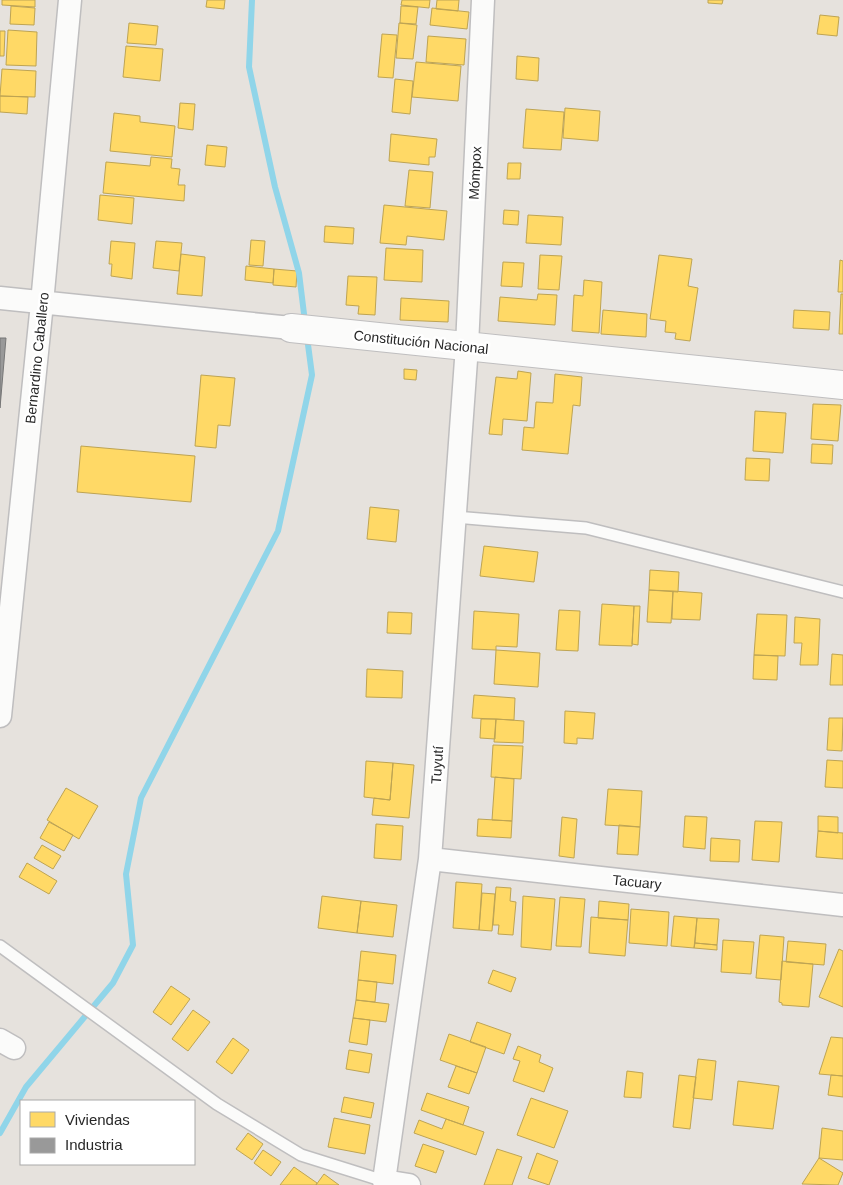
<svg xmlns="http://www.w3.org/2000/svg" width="843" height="1185" font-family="Arial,sans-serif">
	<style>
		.homes { fill: #ffd966; stroke: #bea453 }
		.industry { fill: #999; stroke: #777 }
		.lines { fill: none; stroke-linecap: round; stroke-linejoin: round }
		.stream { stroke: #90d5e9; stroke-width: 6 }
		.service-casing { stroke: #bfbebf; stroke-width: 14 }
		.minor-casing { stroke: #bfbebf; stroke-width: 25 }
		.tertiary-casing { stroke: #bfbebf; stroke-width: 30 }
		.service { stroke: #fbfbfa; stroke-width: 11 }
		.minor { stroke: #fbfbfa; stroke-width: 22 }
		.tertiary { stroke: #fbfbfa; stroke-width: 28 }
		.labels { text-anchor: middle; stroke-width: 5; stroke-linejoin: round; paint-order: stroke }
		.street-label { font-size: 14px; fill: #282828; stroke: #fff }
	</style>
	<rect width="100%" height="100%" fill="#e6e2dd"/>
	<path class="homes" d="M 2,0 L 35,0 L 35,7 L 2,5 Z
		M 207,0 L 225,0 L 224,9 L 206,7 Z
		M 402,0 L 430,0 L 429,8 L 401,5 Z
		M 437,0 L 459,0 L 458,11 L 436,9 Z
		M 708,0 L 723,0 L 722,4 L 708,3 Z
		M 11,6 L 35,8 L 34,25 L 10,24 Z
		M 401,6 L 418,7 L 416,24 L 400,23 Z
		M 432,8 L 469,12 L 467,29 L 430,25 Z
		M 820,15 L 839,17 L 837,36 L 817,34 Z
		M 129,23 L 158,26 L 156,45 L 127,43 Z
		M 399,23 L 417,25 L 413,59 L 396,58 Z
		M 8,30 L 37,32 L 36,66 L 6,65 Z
		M 0,31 L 5,31 L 4,56 L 0,56 Z
		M 382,34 L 397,35 L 393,78 L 378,77 Z
		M 428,36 L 466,39 L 464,65 L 426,62 Z
		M 126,46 L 163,49 L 160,81 L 123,77 Z
		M 517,56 L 539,58 L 538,81 L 516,79 Z
		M 416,62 L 461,66 L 458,101 L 412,97 Z
		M 2,69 L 36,71 L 35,97 L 0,96 Z
		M 395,79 L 413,81 L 410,114 L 392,112 Z
		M 0,96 L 28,97 L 27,114 L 0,112 Z
		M 180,103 L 195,104 L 193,130 L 178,128 Z
		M 565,108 L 600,111 L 598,141 L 563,138 Z
		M 526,109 L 564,112 L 561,150 L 523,148 Z
		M 114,113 L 140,116 L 140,122 L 175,126 L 172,157 L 110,151 Z
		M 391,134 L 437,139 L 435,157 L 429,157 L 429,165 L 389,161 Z
		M 207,145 L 227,147 L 225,167 L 205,165 Z
		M 151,157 L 172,159 L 171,168 L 180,169 L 178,185 L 185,185 L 184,201 L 103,193 L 106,162 L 150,166 Z
		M 508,163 L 521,163 L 520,179 L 507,179 Z
		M 409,170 L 433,172 L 430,208 L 405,206 Z
		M 100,195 L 134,198 L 132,224 L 98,220 Z
		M 384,205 L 447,211 L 444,240 L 407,236 L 406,245 L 380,243 Z
		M 504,210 L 519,211 L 518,225 L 503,224 Z
		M 528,215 L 563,217 L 561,245 L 526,243 Z
		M 325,226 L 354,228 L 353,244 L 324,242 Z
		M 251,240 L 265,241 L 263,266 L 249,265 Z
		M 111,241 L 135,243 L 132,279 L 111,276 L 112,264 L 109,264 Z
		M 156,241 L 182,243 L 179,271 L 153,268 Z
		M 386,248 L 423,250 L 422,282 L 384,280 Z
		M 181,254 L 205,257 L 202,296 L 177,294 Z
		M 540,255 L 562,256 L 559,290 L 538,289 Z
		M 659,255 L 692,259 L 688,286 L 698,288 L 690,341 L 675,339 L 676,333 L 665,332 L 666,321 L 650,319 Z
		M 840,260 L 843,261 L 843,292 L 838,292 Z
		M 503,262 L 524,263 L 522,287 L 501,286 Z
		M 246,266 L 274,269 L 273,283 L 245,280 Z
		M 274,269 L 297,271 L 296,287 L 273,285 Z
		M 348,276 L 377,277 L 375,315 L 358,314 L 359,306 L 346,305 Z
		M 584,280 L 602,282 L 599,333 L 572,331 L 574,295 L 583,296 Z
		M 538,294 L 557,295 L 555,325 L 498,321 L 500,297 L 537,300 Z
		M 841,294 L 843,294 L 843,334 L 839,334 Z
		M 401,298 L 449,301 L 448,322 L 400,320 Z
		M 603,310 L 647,314 L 646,337 L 601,334 Z
		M 794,310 L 830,312 L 829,330 L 793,328 Z
		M 404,369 L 417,370 L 416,380 L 404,379 Z
		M 518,371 L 531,373 L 527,421 L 503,419 L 502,435 L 489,434 L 496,377 L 517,379 Z
		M 555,374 L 582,377 L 580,406 L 573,405 L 568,454 L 522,450 L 524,427 L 534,428 L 536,402 L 553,403 Z
		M 201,375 L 235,378 L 230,426 L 218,425 L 216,448 L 195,446 Z
		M 813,404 L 841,405 L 838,441 L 811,439 Z
		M 755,411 L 786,413 L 783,453 L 753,451 Z
		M 812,444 L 833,445 L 832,464 L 811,463 Z
		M 81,446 L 195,456 L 191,502 L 77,492 Z
		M 746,458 L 770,459 L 769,481 L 745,480 Z
		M 370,507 L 399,510 L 396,542 L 367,539 Z
		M 484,546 L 538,552 L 534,582 L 480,576 Z
		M 650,570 L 679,572 L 678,592 L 649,590 Z
		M 649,590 L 673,591 L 671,623 L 647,622 Z
		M 673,591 L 702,593 L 700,620 L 672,619 Z
		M 602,604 L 634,606 L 632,646 L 599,645 Z
		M 634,606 L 640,606 L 638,645 L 632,644 Z
		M 559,610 L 580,611 L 578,651 L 556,650 Z
		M 474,611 L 519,614 L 517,647 L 496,646 L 496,650 L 472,649 Z
		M 388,612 L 412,613 L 411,634 L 387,633 Z
		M 757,614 L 787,615 L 785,656 L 754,655 Z
		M 795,617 L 820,619 L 818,665 L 800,665 L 802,643 L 794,643 Z
		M 496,650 L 540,653 L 538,687 L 494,684 Z
		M 832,654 L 843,655 L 843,685 L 830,685 Z
		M 754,655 L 778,656 L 777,680 L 753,679 Z
		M 367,669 L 403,671 L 402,698 L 366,697 Z
		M 474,695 L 515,698 L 514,720 L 472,718 Z
		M 565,711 L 595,713 L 593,739 L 577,738 L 577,744 L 564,743 Z
		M 829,718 L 843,718 L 842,751 L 827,750 Z
		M 481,719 L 496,719 L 495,739 L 480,738 Z
		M 496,719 L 524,721 L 523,743 L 494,742 Z
		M 493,745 L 523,746 L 521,779 L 491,777 Z
		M 827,760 L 843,761 L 843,788 L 825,787 Z
		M 366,761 L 393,763 L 390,800 L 364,797 Z
		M 393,763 L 414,765 L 409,818 L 372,815 L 374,798 L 390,800 Z
		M 495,777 L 514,779 L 512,821 L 492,820 Z
		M 66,788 L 98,806 L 79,839 L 47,820 Z
		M 608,789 L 642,791 L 640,827 L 605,825 Z
		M 685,816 L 707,817 L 705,849 L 683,847 Z
		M 818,816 L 838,817 L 838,833 L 818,831 Z
		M 562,817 L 577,819 L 574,858 L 559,856 Z
		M 478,819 L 512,821 L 511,838 L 477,836 Z
		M 755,821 L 782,822 L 779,862 L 752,860 Z
		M 49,822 L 73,835 L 64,851 L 40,838 Z
		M 376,824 L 403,826 L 401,860 L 374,858 Z
		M 619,825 L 640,827 L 638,855 L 617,854 Z
		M 818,831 L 843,833 L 843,859 L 816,857 Z
		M 711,838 L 740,840 L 739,862 L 710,861 Z
		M 42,845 L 61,856 L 53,869 L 34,858 Z
		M 27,863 L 57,881 L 49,894 L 19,877 Z
		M 456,882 L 482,884 L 479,930 L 453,928 Z
		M 496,887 L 511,888 L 510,901 L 516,902 L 513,935 L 498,934 L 499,925 L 493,925 Z
		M 482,893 L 495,894 L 492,931 L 479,930 Z
		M 322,896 L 361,901 L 357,933 L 318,928 Z
		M 523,896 L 555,899 L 551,950 L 521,947 Z
		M 560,897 L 585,899 L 581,947 L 556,946 Z
		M 361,901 L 397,905 L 393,937 L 357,933 Z
		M 599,901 L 629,904 L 628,920 L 598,918 Z
		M 631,909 L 669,912 L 667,946 L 629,943 Z
		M 674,916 L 697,918 L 694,948 L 671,946 Z
		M 591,917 L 628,920 L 625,956 L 589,953 Z
		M 697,918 L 719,919 L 717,945 L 695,943 Z
		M 760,935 L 784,937 L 781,980 L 756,978 Z
		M 723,940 L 754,942 L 751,974 L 721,972 Z
		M 788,941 L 826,944 L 824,965 L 786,962 Z
		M 695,943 L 717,945 L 717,950 L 694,948 Z
		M 839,949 L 843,951 L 843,1007 L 819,997 Z
		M 361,951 L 396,955 L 393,984 L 358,980 Z
		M 782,961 L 813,964 L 809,1007 L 782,1005 L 782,1003 L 779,1002 Z
		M 493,970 L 516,978 L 511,992 L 488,983 Z
		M 358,980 L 377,982 L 375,1002 L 356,1000 Z
		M 171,986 L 190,999 L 171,1025 L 153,1012 Z
		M 356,1000 L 389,1004 L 386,1022 L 353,1018 Z
		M 193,1010 L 210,1022 L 188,1051 L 172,1039 Z
		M 353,1018 L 370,1020 L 367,1045 L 349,1042 Z
		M 477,1022 L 511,1034 L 504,1054 L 470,1042 Z
		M 449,1034 L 486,1047 L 477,1073 L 440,1060 Z
		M 831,1037 L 843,1038 L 843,1076 L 819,1074 Z
		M 233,1038 L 249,1050 L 232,1074 L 216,1062 Z
		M 518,1046 L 541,1055 L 539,1062 L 553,1068 L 544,1092 L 513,1081 L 520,1061 L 513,1059 Z
		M 349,1050 L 372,1054 L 369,1073 L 346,1069 Z
		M 698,1059 L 716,1061 L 712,1100 L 693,1098 Z
		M 456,1066 L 477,1073 L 469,1094 L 448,1087 Z
		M 627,1071 L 643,1073 L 641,1098 L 624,1097 Z
		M 679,1075 L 696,1077 L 690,1129 L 673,1127 Z
		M 831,1075 L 843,1076 L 843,1097 L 828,1095 Z
		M 738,1081 L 779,1086 L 773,1129 L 733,1125 Z
		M 427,1093 L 469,1107 L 463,1125 L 421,1110 Z
		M 344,1097 L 374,1103 L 371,1118 L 341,1112 Z
		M 531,1098 L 568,1111 L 554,1148 L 517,1135 Z
		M 334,1118 L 370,1125 L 365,1154 L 328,1147 Z
		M 446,1119 L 484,1132 L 476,1155 L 414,1133 L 419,1120 L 442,1129 Z
		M 822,1128 L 843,1131 L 843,1160 L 819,1158 Z
		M 248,1133 L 263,1144 L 252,1160 L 236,1149 Z
		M 423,1144 L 444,1151 L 436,1173 L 415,1166 Z
		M 497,1149 L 522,1157 L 512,1185 L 484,1185 Z
		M 263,1150 L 281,1162 L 271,1176 L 254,1163 Z
		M 537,1153 L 558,1161 L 549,1185 L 528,1178 Z
		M 819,1158 L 843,1173 L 838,1185 L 802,1184 Z
		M 294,1167 L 317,1183 L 316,1185 L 280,1185 Z
		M 324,1174 L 339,1185 L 316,1185 Z"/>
	<path class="industry" d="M 0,338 L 6,338 L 0,408 Z"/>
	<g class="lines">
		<path class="stream" d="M 252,0 L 249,67 L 275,187 L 299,273 L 305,322
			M 0,1133 L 26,1087 L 113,983 L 133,945 L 126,874 L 141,798 L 278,531 L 312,375 L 307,337"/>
		<defs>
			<path id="service" d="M 455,517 L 586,528 L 843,592
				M 0,946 L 217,1104 L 301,1155 L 384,1181 L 384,1183"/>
			<path id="minor" d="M 0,298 L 291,328
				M 0,716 L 42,303 L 70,0
				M 430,859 L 843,905
				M 0,1040 L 14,1048
				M 409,1185 L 384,1181 L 430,859 L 467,346 L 483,0"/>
			<path id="tertiary" d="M 291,328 L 843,385"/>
		</defs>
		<use href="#service" class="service-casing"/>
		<use href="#minor" class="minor-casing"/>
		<use href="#tertiary" class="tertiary-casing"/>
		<use href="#service" class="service"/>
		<use href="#minor" class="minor"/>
		<use href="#tertiary" class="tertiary"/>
	</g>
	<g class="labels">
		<g class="street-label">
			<text transform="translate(475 173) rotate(-87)" y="5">Mómpox</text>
			<text transform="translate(421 342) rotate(6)" y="5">Constitución Nacional</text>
			<text transform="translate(37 358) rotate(-84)" y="5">Bernardino Caballero</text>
			<text transform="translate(437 765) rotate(-86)" y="5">Tuyutí</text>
			<text transform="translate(637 882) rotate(6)" y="5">Tacuary</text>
		</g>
	</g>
	<rect x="20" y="1100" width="175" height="65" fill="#ffffff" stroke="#a9a9a9"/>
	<rect x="30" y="1112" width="25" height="15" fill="#ffd966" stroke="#a9a9a9"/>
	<text x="65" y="1125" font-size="15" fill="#282828">Viviendas</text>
	<rect x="30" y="1138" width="25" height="15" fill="#999999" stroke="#a9a9a9"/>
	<text x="65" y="1150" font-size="15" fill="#282828">Industria</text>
</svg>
